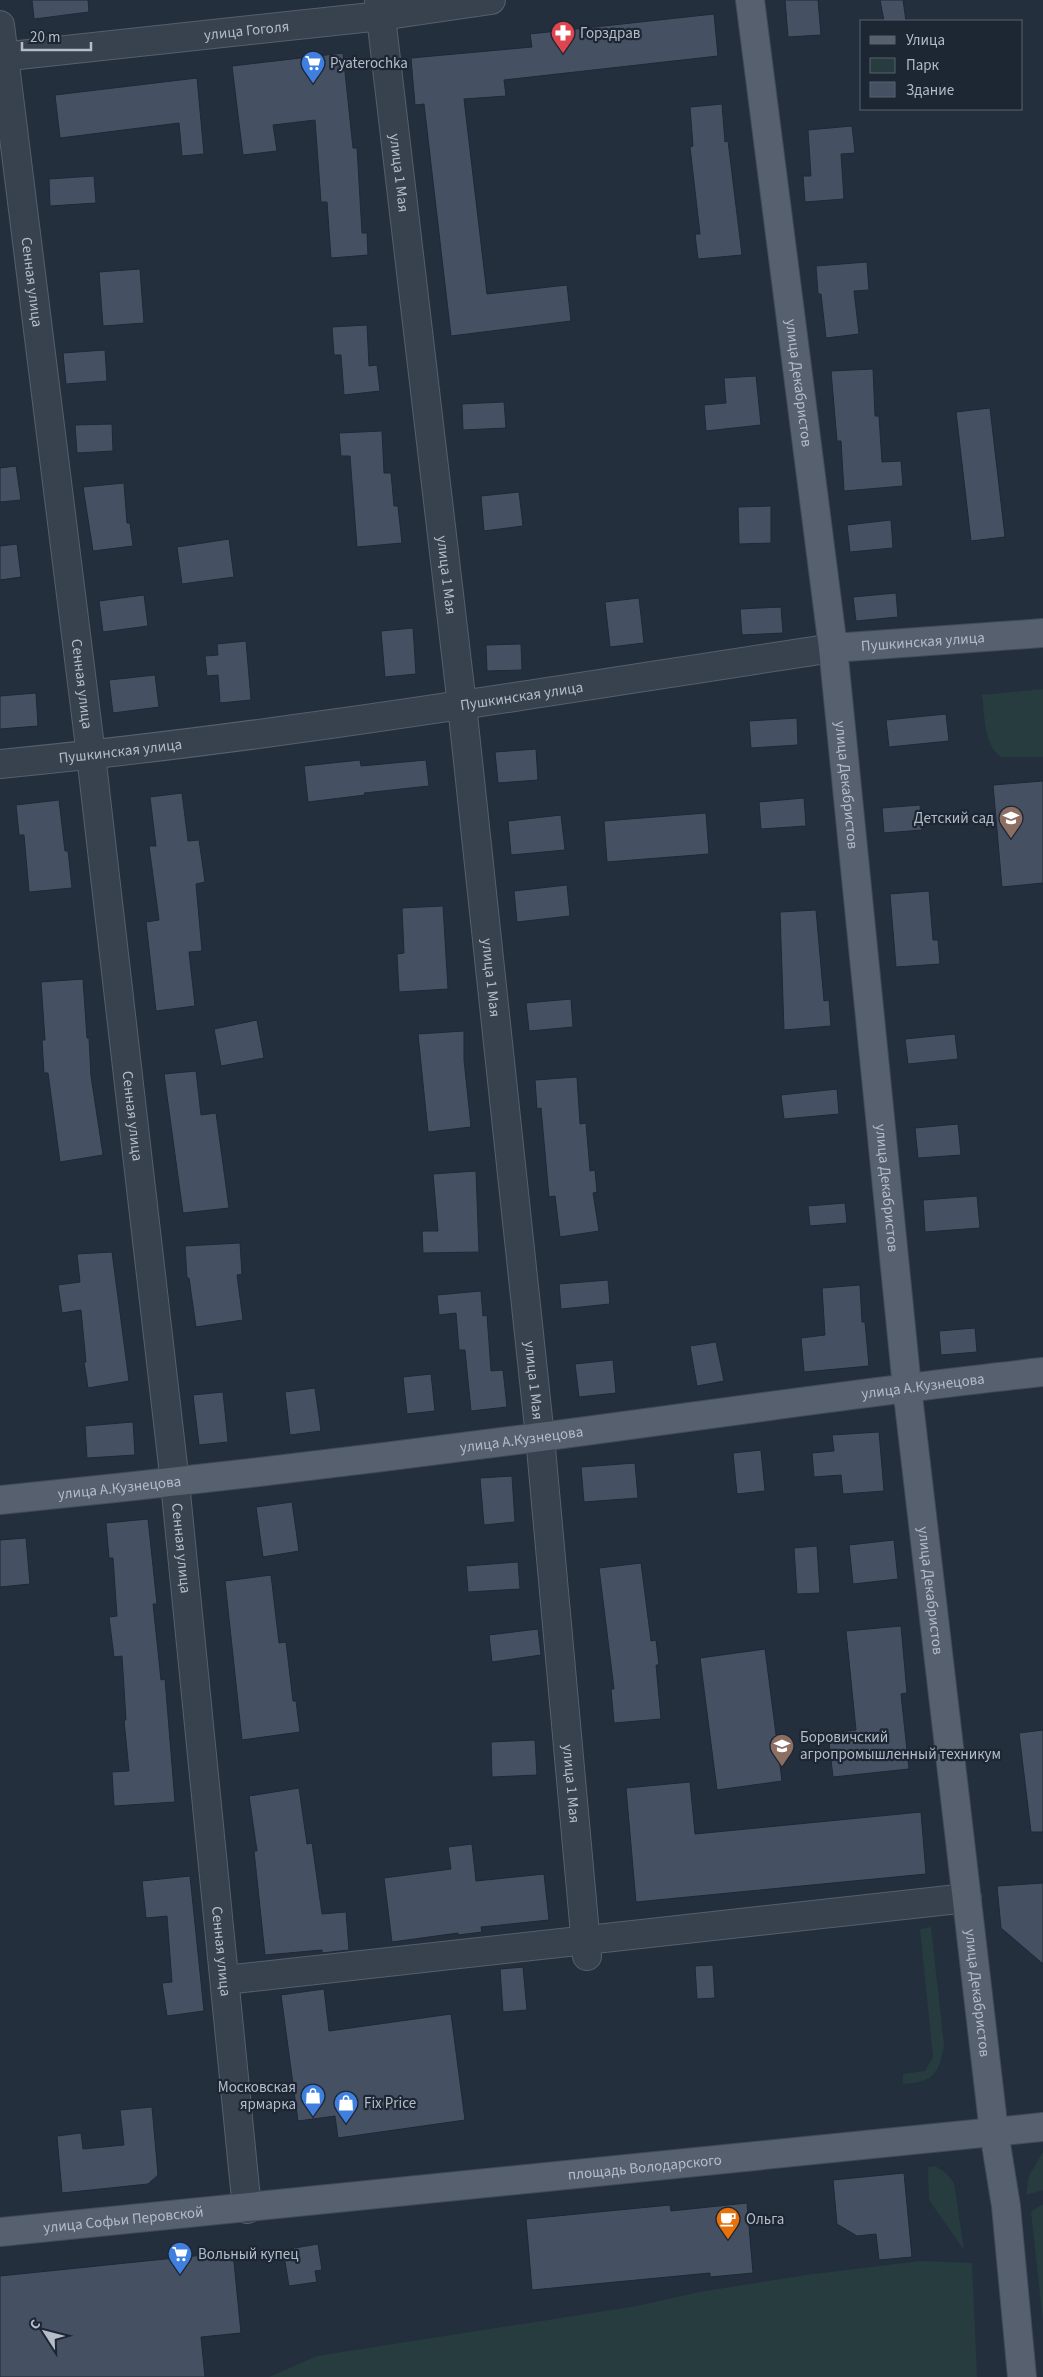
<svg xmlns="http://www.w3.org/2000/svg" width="1043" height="2377" font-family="'Source Sans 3',sans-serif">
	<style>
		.green { fill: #263c3f }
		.building { fill: #455162; stroke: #1f2835 }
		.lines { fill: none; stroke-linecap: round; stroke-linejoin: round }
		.minor-casing { stroke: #565f6c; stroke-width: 30 }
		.major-casing { stroke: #414a57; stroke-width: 30 }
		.minor { stroke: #38414e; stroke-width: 28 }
		.major { stroke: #56606e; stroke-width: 28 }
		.labels { text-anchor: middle; stroke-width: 4.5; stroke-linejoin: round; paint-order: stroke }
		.street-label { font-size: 15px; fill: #b4bcc9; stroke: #1d2633 }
		.poi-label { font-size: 15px; fill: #b4bcc9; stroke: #1d2633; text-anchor: start }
	</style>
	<rect width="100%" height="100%" fill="#242f3e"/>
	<path class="green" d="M 1043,689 L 1043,757 L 1001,757 C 983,744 985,715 982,695 Z
		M 931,1927 L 944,2045 C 939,2075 933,2082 903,2084 L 903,2074 L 925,2071 L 933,2057 L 920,1929 Z
		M 1043,2152 L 1043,2190 L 1026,2195 L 1029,2176 Z
		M 935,2166 L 945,2172 L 954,2183 L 964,2250 L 929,2200 L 928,2167 Z
		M 1043,2204 L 1043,2321 L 1031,2212 Z
		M 920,2261 L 972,2263 L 977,2377 L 269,2377 L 317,2356 L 637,2306 L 699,2292 L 806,2275 Z"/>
	<path class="building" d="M 32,0 L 88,0 L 89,12 L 34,19 Z
		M 785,0 L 818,0 L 821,35 L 788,37 Z
		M 880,0 L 903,0 L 906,21 L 884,21 Z
		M 714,14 L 718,56 L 504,80 L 506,96 L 464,99 L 487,294 L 567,285 L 571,321 L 451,336 L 424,104 L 415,105 L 411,58 L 532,47 L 530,34 Z
		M 343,53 L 353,148 L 357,148 L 362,233 L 367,233 L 368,255 L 331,258 L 327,202 L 321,202 L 315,120 L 273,125 L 277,151 L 243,155 L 232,66 Z
		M 197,78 L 204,154 L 182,156 L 179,123 L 60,138 L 55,95 Z
		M 722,104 L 725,142 L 728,141 L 742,255 L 698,259 L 695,234 L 700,234 L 690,147 L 693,146 L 690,107 Z
		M 852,126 L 855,153 L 841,154 L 844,199 L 805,202 L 803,176 L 811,176 L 808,130 Z
		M 94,176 L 96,203 L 50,206 L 49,179 Z
		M 867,262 L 869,290 L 854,291 L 859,334 L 826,338 L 821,294 L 818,294 L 816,266 Z
		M 140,269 L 144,323 L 103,326 L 99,272 Z
		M 367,325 L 369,366 L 377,365 L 380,391 L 344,395 L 341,355 L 334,355 L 332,327 Z
		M 105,350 L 107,381 L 66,384 L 63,353 Z
		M 873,369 L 875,416 L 879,416 L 882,462 L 901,461 L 903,486 L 844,491 L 841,441 L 837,441 L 831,371 Z
		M 756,376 L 761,425 L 706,431 L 704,405 L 726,403 L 724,378 Z
		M 504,402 L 506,428 L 463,430 L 462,404 Z
		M 990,408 L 1005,537 L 971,541 L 956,412 Z
		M 112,424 L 113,451 L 77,453 L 75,425 Z
		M 382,431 L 384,473 L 391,473 L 394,506 L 398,506 L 402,543 L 357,547 L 350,456 L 341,456 L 339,433 Z
		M 16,466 L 21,500 L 0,502 L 0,468 Z
		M 124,483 L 127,523 L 130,523 L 133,546 L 93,551 L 83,487 Z
		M 519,492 L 523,526 L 484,531 L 481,496 Z
		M 771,506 L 771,543 L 739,544 L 738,507 Z
		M 891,520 L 893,548 L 850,552 L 847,525 Z
		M 229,539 L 234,577 L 182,584 L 177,547 Z
		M 17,544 L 21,577 L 0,580 L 0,546 Z
		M 896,593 L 898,617 L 856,621 L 853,597 Z
		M 144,595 L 148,626 L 103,632 L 99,601 Z
		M 639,598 L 644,643 L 610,647 L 605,602 Z
		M 781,607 L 783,633 L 742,635 L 740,609 Z
		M 413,628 L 416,674 L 385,677 L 381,631 Z
		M 246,641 L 251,700 L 220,703 L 218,675 L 207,676 L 205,656 L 218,655 L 217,644 Z
		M 521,644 L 522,670 L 487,671 L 486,645 Z
		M 155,675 L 159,707 L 113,713 L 109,680 Z
		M 36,693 L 38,726 L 0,729 L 0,696 Z
		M 946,714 L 949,741 L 889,747 L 886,720 Z
		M 797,718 L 798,745 L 751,748 L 749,721 Z
		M 536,749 L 538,780 L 498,783 L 495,752 Z
		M 360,760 L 361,766 L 426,760 L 429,786 L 364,793 L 365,795 L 308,802 L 304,766 Z
		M 1043,781 L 1043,883 L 1002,887 L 993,785 Z
		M 182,793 L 188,841 L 199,840 L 205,882 L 196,884 L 202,951 L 189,952 L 195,1006 L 156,1011 L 146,922 L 159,920 L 149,846 L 156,846 L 150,797 Z
		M 804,798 L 806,826 L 761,829 L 759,802 Z
		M 59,800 L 65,851 L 68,851 L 72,888 L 29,892 L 24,835 L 19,835 L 16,805 Z
		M 920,805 L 922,830 L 884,833 L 882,808 Z
		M 706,813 L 709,854 L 607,862 L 604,821 Z
		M 561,815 L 565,850 L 511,855 L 508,821 Z
		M 567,885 L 570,916 L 517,922 L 514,891 Z
		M 929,891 L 933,940 L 938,940 L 940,964 L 896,967 L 890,894 Z
		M 443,906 L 448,989 L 399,992 L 397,954 L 404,953 L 402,908 Z
		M 816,910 L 824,1001 L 829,1000 L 831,1026 L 784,1030 L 780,912 Z
		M 83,979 L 87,1038 L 89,1038 L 91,1076 L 103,1155 L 60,1162 L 48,1073 L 44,1073 L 42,1040 L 45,1040 L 41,982 Z
		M 571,999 L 573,1027 L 529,1031 L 526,1003 Z
		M 257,1020 L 264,1058 L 221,1066 L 214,1029 Z
		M 464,1031 L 464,1060 L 471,1127 L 428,1132 L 418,1034 Z
		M 955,1034 L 958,1059 L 908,1064 L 905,1039 Z
		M 196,1071 L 201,1115 L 216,1113 L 229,1208 L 183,1213 L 164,1074 Z
		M 577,1077 L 580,1124 L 586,1123 L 590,1171 L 595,1170 L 597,1192 L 593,1193 L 599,1231 L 560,1237 L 555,1196 L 549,1197 L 541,1108 L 537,1109 L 535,1080 Z
		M 837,1089 L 839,1114 L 784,1119 L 781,1095 Z
		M 958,1124 L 961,1155 L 918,1158 L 915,1128 Z
		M 476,1171 L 479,1252 L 423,1253 L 422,1231 L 438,1231 L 433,1174 Z
		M 977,1196 L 980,1228 L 925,1232 L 923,1200 Z
		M 845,1203 L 847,1223 L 810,1226 L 808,1206 Z
		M 240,1243 L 242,1274 L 237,1275 L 243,1320 L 196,1327 L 189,1278 L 187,1278 L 185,1246 Z
		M 112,1252 L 129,1381 L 88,1388 L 84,1362 L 86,1362 L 81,1310 L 62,1313 L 58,1285 L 80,1282 L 77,1254 Z
		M 608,1280 L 610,1304 L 561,1309 L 559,1284 Z
		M 860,1285 L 862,1322 L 865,1322 L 869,1366 L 804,1372 L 801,1338 L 825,1335 L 822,1288 Z
		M 481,1291 L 483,1316 L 487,1315 L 491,1371 L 503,1370 L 507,1407 L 471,1411 L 465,1350 L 459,1350 L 456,1313 L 439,1315 L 437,1295 Z
		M 975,1328 L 977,1352 L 941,1355 L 939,1331 Z
		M 716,1342 L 724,1381 L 697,1386 L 690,1346 Z
		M 613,1360 L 616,1393 L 579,1397 L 575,1364 Z
		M 431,1374 L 435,1411 L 407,1414 L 403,1377 Z
		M 315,1388 L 321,1431 L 290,1435 L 285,1392 Z
		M 223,1392 L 228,1442 L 199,1445 L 193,1395 Z
		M 133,1422 L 135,1455 L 87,1458 L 85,1426 Z
		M 879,1432 L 884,1491 L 843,1494 L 841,1475 L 814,1477 L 812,1453 L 834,1451 L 832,1435 Z
		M 761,1450 L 765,1491 L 737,1494 L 733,1453 Z
		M 635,1463 L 638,1498 L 584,1502 L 581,1467 Z
		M 512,1476 L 515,1522 L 484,1525 L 480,1478 Z
		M 292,1502 L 299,1551 L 263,1557 L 256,1507 Z
		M 148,1519 L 157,1604 L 153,1604 L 161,1680 L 165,1679 L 175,1802 L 114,1806 L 112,1772 L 129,1771 L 124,1720 L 126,1720 L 122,1656 L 114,1657 L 109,1617 L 117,1616 L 113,1558 L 109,1558 L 106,1523 Z
		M 26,1538 L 30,1584 L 0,1587 L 0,1540 Z
		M 894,1540 L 898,1579 L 853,1584 L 849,1545 Z
		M 817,1546 L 820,1593 L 797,1594 L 794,1548 Z
		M 518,1562 L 520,1589 L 468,1592 L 466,1566 Z
		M 641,1563 L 651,1641 L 656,1640 L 659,1665 L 656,1665 L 661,1719 L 614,1723 L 611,1689 L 614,1689 L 599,1568 Z
		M 271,1575 L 279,1643 L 286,1642 L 293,1701 L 296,1701 L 300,1732 L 242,1740 L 225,1581 Z
		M 901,1626 L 907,1693 L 901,1694 L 909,1769 L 833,1777 L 828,1733 L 856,1730 L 846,1631 Z
		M 538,1629 L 541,1655 L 492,1662 L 489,1635 Z
		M 765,1649 L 782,1781 L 717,1790 L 700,1658 Z
		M 1043,1730 L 1043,1832 L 1031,1832 L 1019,1733 Z
		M 535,1740 L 537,1775 L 492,1777 L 491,1742 Z
		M 690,1782 L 695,1834 L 921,1812 L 926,1874 L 636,1902 L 626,1788 Z
		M 299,1788 L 307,1844 L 312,1843 L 322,1914 L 346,1912 L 349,1950 L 322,1953 L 322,1950 L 265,1955 L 254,1851 L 257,1851 L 249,1796 Z
		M 472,1844 L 476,1881 L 544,1874 L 549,1920 L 481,1927 L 482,1932 L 458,1935 L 458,1933 L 392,1942 L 384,1878 L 451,1869 L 448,1847 Z
		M 190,1876 L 204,2011 L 167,2016 L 162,1983 L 172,1982 L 167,1916 L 146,1918 L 142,1881 Z
		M 1043,1883 L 1043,1964 L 1001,1928 L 997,1886 Z
		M 713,1965 L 715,1998 L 697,1999 L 695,1966 Z
		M 523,1967 L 527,2010 L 503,2012 L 500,1969 Z
		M 324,1989 L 329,2031 L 451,2014 L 465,2120 L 338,2138 L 335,2116 L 298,2121 L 281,1995 Z
		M 152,2107 L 158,2175 L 148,2184 L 62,2193 L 57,2136 L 81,2133 L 83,2149 L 124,2145 L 120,2110 Z
		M 904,2173 L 912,2257 L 879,2260 L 876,2234 L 857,2236 L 837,2224 L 833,2180 Z
		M 747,2203 L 753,2273 L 710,2277 L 710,2273 L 532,2290 L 526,2219 L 670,2205 L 671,2211 Z
		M 318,2244 L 322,2270 L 315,2271 L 317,2282 L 289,2286 L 283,2250 Z
		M 233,2252 L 241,2333 L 201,2337 L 205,2377 L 0,2377 L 0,2276 Z"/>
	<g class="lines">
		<defs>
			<g id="minor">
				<path id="s1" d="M 379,0 L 462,705 L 540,1437 L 587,1956"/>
				<path id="s2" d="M 0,25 L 91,755 L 175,1483 L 247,2209"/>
				<path id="s3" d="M 0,57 L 381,16 L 491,0"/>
				<path id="s4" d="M 0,764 C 279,737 556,690 833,648"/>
				<path d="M 225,1980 L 967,1898"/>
			</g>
			<g id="major">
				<path id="s5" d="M 750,0 L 833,648 L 907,1387 L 994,2132 L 1006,2206 L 1022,2377"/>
				<path id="s6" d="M 833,648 L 1043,633"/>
				<path id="s7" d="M 0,1500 C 180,1482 360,1461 540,1437 C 708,1415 875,1390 1043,1372"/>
				<path id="s8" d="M 0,2232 L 1043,2127"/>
			</g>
		</defs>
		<use href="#minor" class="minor-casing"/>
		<use href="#major" class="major-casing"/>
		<use href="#minor" class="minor"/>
		<use href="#major" class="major"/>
	</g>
	<defs>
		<symbol id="pharmacy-pin" viewBox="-11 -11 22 30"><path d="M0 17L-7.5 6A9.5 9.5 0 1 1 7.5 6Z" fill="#e0444e" stroke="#1d2633"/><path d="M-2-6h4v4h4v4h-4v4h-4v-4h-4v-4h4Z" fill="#fff"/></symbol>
		<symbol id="supermarket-pin" viewBox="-11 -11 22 30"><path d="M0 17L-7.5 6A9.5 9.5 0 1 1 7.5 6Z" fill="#3f7fe0" stroke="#1d2633"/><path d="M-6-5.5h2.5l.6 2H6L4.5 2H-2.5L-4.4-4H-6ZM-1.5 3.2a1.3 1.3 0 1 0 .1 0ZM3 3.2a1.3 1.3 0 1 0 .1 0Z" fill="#fff"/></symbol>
		<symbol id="school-pin" viewBox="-11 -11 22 30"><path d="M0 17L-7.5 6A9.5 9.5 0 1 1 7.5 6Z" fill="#8d6e63" stroke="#1d2633"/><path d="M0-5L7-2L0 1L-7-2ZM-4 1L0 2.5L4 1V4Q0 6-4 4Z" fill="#fff"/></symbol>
		<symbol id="university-pin" viewBox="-11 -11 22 30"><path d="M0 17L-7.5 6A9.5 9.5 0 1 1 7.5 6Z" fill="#8d6e63" stroke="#1d2633"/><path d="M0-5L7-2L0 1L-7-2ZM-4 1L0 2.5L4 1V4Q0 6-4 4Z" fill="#fff"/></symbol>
		<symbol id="shop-pin" viewBox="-11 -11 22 30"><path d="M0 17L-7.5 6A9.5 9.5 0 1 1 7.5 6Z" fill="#3f7fe0" stroke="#1d2633"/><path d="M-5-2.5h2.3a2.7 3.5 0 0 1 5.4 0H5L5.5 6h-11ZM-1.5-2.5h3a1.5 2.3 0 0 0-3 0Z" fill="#fff"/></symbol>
		<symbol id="cafe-pin" viewBox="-11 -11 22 30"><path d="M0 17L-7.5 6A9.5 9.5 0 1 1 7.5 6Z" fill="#e8710a" stroke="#1d2633"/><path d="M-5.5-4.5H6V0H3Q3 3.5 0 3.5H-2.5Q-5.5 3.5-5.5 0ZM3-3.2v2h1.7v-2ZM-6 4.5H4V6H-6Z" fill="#fff"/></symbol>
	</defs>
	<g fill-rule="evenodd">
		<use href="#pharmacy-pin" x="549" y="19" width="28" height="38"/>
		<use href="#supermarket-pin" x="299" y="49" width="28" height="38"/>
		<use href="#school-pin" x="997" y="804" width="28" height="38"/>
		<use href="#university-pin" x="768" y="1732" width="28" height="38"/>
		<use href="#shop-pin" x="299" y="2082" width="28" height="38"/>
		<use href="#shop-pin" x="332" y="2089" width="28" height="38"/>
		<use href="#cafe-pin" x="714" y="2205" width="28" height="38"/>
		<use href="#supermarket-pin" x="166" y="2240" width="28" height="38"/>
	</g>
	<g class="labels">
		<g class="street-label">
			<text dy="5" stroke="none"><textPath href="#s3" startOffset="248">улица Гоголя</textPath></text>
			<text dy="5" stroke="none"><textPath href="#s1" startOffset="174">улица 1 Мая</textPath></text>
			<text dy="5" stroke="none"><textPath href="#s2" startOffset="259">Сенная улица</textPath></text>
			<text dy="5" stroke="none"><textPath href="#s5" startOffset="386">улица Декабристов</textPath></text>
			<text dy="5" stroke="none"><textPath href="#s1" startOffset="579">улица 1 Мая</textPath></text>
			<text dy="5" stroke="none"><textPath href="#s6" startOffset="90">Пушкинская улица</textPath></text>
			<text dy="5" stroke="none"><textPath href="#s2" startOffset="664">Сенная улица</textPath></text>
			<text dy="5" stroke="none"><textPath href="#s4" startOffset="526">Пушкинская улица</textPath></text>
			<text dy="5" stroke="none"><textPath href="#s4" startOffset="121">Пушкинская улица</textPath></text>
			<text dy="5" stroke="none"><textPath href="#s5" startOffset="791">улица Декабристов</textPath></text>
			<text dy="5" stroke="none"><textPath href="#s1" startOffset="984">улица 1 Мая</textPath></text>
			<text dy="5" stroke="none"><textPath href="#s2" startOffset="1099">Сенная улица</textPath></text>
			<text dy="5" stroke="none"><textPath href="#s5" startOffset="1196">улица Декабристов</textPath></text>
			<text dy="5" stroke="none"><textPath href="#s1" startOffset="1389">улица 1 Мая</textPath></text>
			<text dy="5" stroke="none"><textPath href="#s7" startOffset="930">улица А.Кузнецова</textPath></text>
			<text dy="5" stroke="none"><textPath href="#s7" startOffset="525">улица А.Кузнецова</textPath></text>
			<text dy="5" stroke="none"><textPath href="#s7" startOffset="120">улица А.Кузнецова</textPath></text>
			<text dy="5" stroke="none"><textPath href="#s2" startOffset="1534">Сенная улица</textPath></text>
			<text dy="5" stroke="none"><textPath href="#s5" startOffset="1601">улица Декабристов</textPath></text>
			<text dy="5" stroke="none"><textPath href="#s1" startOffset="1794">улица 1 Мая</textPath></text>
			<text dy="5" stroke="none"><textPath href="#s2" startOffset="1939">Сенная улица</textPath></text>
			<text dy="5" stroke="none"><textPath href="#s5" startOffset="2006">улица Декабристов</textPath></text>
			<text dy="5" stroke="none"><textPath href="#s8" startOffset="648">площадь Володарского</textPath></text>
			<text dy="5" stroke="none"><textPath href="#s8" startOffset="124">улица Софьи Перовской</textPath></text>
		</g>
		<g class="poi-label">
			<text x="580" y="38">Горздрав</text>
			<text x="330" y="68">Pyaterochka</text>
			<text x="994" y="823" text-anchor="end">Детский сад</text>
			<text x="800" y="1742">Боровичский<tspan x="800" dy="17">агропромышленный техникум</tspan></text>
			<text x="296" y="2092" text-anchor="end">Московская<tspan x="296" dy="17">ярмарка</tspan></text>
			<text x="364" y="2108">Fix Price</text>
			<text x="746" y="2224">Ольга</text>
			<text x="198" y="2259">Вольный купец</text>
		</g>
	</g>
	<rect x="860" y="20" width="162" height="90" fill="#1d2633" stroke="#59626f"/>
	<rect x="870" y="36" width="25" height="8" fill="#56606e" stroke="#59626f"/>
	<text x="906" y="45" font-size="15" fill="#b4bcc9">Улица</text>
	<rect x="870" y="58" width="25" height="15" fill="#263c3f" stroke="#59626f"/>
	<text x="906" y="70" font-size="15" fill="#b4bcc9">Парк</text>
	<rect x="870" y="82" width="25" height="15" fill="#455162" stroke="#59626f"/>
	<text x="906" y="95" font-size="15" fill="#b4bcc9">Здание</text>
	<g transform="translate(45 2332) rotate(306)" stroke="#1d2633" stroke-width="4" paint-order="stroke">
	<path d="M0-4L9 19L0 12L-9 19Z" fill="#b4bcc9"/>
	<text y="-8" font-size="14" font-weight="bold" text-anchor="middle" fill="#b4bcc9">С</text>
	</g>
	<path d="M22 42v8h69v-8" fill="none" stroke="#b4bcc9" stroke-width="2.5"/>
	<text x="30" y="42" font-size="15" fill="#b4bcc9" stroke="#1d2633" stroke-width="4" paint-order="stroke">20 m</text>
</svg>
